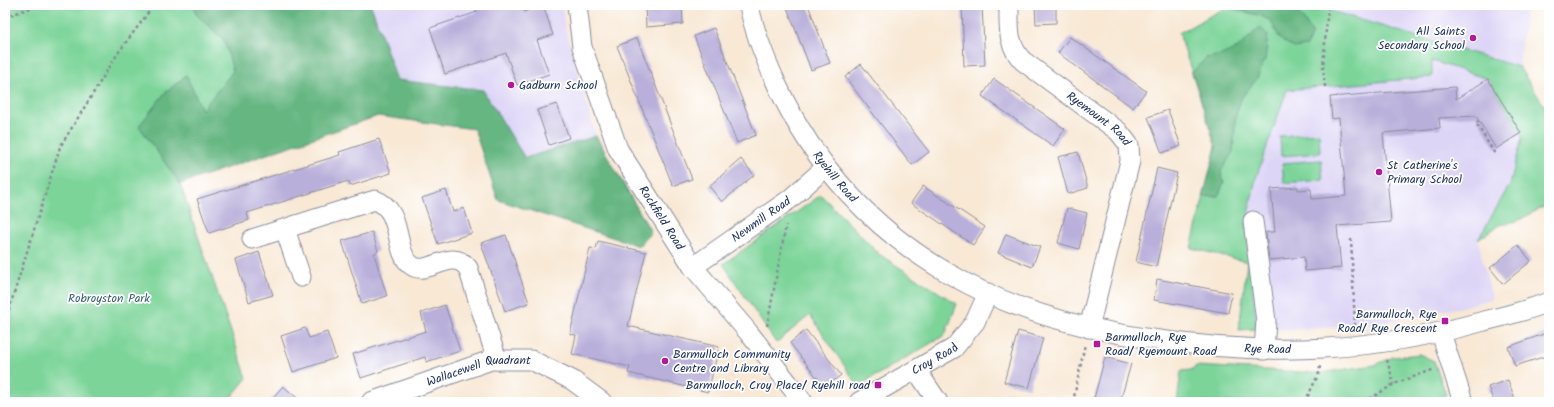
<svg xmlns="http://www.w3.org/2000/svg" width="1554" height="407" font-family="Kalam,sans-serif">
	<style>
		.built { fill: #ddd5f6 }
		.green { fill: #7cd499; stroke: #4c827c }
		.forest { fill: #65b681; stroke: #407270 }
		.building { fill: #b8afda }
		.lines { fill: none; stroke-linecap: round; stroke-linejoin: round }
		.minor-casing { stroke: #8a8c99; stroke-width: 21 }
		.path { stroke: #8a8c99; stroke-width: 2.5; stroke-dasharray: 3 3; stroke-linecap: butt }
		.minor { stroke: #fff; stroke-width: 19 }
		.poi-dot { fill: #b5179e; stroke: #fff; stroke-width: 1.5 }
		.labels { text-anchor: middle; stroke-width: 3.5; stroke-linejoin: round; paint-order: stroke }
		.poi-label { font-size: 12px; fill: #1b2f5e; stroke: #fff; text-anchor: start }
		.street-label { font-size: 12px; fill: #1b2f5e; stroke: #fff }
		.park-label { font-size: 12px; fill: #386170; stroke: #fff }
	</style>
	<rect width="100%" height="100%" fill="#fff"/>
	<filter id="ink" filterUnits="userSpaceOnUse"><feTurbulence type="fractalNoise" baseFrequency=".025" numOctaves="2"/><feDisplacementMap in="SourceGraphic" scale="8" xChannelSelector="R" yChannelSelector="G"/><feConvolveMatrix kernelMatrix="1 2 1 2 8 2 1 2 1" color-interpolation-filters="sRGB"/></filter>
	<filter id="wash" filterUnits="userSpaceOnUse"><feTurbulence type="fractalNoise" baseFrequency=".012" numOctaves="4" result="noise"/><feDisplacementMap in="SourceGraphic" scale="16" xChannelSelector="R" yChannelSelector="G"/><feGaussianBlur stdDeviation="0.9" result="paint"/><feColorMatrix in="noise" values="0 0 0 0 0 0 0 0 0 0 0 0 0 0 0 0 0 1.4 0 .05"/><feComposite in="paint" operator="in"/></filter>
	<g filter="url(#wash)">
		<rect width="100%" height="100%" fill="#f8e8d4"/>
		<path class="built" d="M 371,5 L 562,5 L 564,23 L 596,136 L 525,158 L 483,90 L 397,80 Z
			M 1230,5 L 1526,5 L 1519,67 L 1549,113 L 1549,204 L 1517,221 L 1499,225 L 1478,240 L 1492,299 L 1458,308 L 1361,326 L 1307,329 L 1239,330 L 1247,262 L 1191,248 L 1216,147 L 1179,33 Z"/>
		<path class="green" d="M 5,5 L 296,5 L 180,184 L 247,378 L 227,402 L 5,402 Z
			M 1230,5 L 1311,5 L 1519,67 L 1549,113 L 1549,204 L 1517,221 L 1499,225 L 1478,240 L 1510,184 L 1522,138 L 1521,133 L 1488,79 L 1432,61 L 1432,77 L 1287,90 L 1256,178 L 1246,224 L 1257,329 L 1239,330 L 1247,262 L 1191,248 L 1216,147 L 1179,33 Z
			M 1319,133 L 1320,153 L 1281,156 L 1280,136 Z
			M 1321,160 L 1323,180 L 1284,183 L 1282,163 Z
			M 821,195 L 880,255 L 957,304 L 945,335 L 858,386 L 810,315 L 776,343 L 723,264 Z
			M 1419,354 L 1434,361 L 1446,395 L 1425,402 L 1177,402 L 1181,371 L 1191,370 L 1196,366 L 1319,373 L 1375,365 L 1393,357 Z"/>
		<path class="forest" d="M 195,5 L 371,5 L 397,80 L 483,90 L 525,158 L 596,136 L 651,232 L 639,246 L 498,200 L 474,129 L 378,116 L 180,184 L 139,126 L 164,94 L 186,75 L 202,110 L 233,71 L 224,40 L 195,13 Z
			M 1230,5 L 1298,5 L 1290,6 L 1302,17 L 1312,33 L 1307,46 L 1294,48 L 1280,39 L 1271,21 L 1261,16 L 1226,7 Z
			M 1260,27 L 1268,35 L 1265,60 L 1256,80 L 1242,97 L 1236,114 L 1233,152 L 1221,171 L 1224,183 L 1218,196 L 1203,197 L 1216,147 L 1192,72 L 1206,58 L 1221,55 L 1238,48 Z"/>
		<g id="blocks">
			<path class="building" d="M 475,5 L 522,5 L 524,12 L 543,5 L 553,35 L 537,40 L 549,74 L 517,85 L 506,53 L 445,74 L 430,28 L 477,12 Z
				M 682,5 L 683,24 L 646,27 L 645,6 Z
				M 786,5 L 808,5 L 830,63 L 811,70 Z
				M 962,5 L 982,5 L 985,65 L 964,66 Z
				M 1035,5 L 1056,5 L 1056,23 L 1036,24 Z
				M 714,28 L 756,135 L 737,143 L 694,36 Z
				M 1070,37 L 1146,91 L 1133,108 L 1058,53 Z
				M 637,38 L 692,179 L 673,186 L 617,46 Z
				M 861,64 L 929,152 L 912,165 L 845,77 Z
				M 994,79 L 1065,129 L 1053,146 L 982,96 Z
				M 1488,79 L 1521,133 L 1496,149 L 1476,116 L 1439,118 L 1440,128 L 1383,133 L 1391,222 L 1337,226 L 1341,268 L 1305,271 L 1304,257 L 1269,260 L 1266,232 L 1275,232 L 1271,189 L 1298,187 L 1298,190 L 1311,189 L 1312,199 L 1346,196 L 1339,118 L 1332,119 L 1330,97 L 1455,87 L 1456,99 Z
				M 557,104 L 569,138 L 549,145 L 537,110 Z
				M 1168,110 L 1181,146 L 1162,153 L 1148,117 Z
				M 379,139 L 391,173 L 350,186 L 348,181 L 247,213 L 249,220 L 209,233 L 197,199 L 340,155 L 339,152 Z
				M 1078,152 L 1088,188 L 1068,194 L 1058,157 Z
				M 741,159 L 754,175 L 722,202 L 709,186 Z
				M 1157,168 L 1177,173 L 1156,267 L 1136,262 Z
				M 923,186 L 985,227 L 973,245 L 911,203 Z
				M 446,190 L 453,212 L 464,208 L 472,233 L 438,244 L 422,198 Z
				M 1067,208 L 1087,213 L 1079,249 L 1058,243 Z
				M 372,232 L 378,251 L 374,254 L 387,296 L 362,304 L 342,241 Z
				M 1006,234 L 1040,247 L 1032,267 L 998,253 Z
				M 506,235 L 529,303 L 505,311 L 481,243 Z
				M 598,241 L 646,252 L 628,326 L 719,347 L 708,392 L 628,373 L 630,367 L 572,354 L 576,335 L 570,334 L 590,248 L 596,249 Z
				M 1518,245 L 1531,261 L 1503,284 L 1490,268 Z
				M 259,252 L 273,295 L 249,302 L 236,260 Z
				M 1157,279 L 1232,293 L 1228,313 L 1154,300 Z
				M 445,305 L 460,351 L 426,362 L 425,357 L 361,378 L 353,354 L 426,331 L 421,313 Z
				M 305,328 L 309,338 L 327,332 L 336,358 L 293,372 L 281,336 Z
				M 806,330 L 841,375 L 825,388 L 790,343 Z
				M 1018,331 L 1043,338 L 1029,388 L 1004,382 Z
				M 1549,332 L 1549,355 L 1515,366 L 1508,347 Z
				M 1105,357 L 1131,364 L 1120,402 L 1093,402 Z
				M 1508,380 L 1516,402 L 1494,402 L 1488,387 Z
				M 283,386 L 302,402 L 269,402 Z"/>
		</g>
	</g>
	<g filter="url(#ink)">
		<use href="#blocks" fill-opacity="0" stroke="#8a8c99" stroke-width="1"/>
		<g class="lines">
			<defs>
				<g id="minor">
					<path id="s1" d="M 577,5 L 582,47 L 618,149 L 693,267 L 749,333 L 803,402"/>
					<path id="s2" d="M 749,5 C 754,33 766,61 778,87 C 814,165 873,230 948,273 C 1012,311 1085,330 1159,340 C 1271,356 1375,352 1484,321 C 1506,316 1528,310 1549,302"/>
					<path id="s3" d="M 1009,5 C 1009,27 1007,45 1023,61 L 1118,131 L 1129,145 L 1130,161 L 1089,328"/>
					<path d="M 1253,221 L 1266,321 L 1264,350"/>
					<path d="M 285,229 L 301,277"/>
					<path d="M 252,239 L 375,200 C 404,210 393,251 411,265 C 428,278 451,246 468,268 L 497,360"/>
					<path id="s4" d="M 693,267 L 790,199 L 826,167"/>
					<path d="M 1441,333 L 1463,402"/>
					<path d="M 917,371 L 938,402"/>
					<path id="s5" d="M 371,402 L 491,360 L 531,360 L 572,380 L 602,402"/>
					<path id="s6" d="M 859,402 L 954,348 L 975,322 L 988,293"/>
				</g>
			</defs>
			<use href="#minor" class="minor-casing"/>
			<path class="path" d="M 5,17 L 39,5
				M 1325,87 L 1323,68 L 1328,5
				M 1479,121 L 1476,123 L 1495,154
				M 1351,239 L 1355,327
				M 5,322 L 60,147 L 118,53 L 154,5
				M 767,326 L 786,225
				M 1387,360 L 1394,384
				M 1073,402 L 1085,344
				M 1305,402 L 1319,373 L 1320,366
				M 1365,402 L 1394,384 L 1435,369"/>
			<use href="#minor" class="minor"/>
		</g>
	</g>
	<g class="poi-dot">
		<circle cx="1473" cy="38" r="4"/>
		<circle cx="511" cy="85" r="4"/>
		<circle cx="1379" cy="172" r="4"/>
		<rect x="1441" y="317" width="8" height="8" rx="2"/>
		<rect x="1093" y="340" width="8" height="8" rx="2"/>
		<circle cx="665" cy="361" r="4"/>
		<rect x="874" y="381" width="8" height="8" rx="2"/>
	</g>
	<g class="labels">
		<g class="poi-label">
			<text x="1465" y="35" text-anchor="end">All Saints<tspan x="1465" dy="14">Secondary School</tspan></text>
			<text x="519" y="89">Gadburn School</text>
			<text x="1387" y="169">St Catherine's<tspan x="1387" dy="14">Primary School</tspan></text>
			<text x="1437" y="318" text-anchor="end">Barmulloch, Rye<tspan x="1437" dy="14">Road/ Rye Crescent</tspan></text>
			<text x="1105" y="341">Barmulloch, Rye<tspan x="1105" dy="14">Road/ Ryemount Road</tspan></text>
			<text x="673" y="358">Barmulloch Community<tspan x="673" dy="14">Centre and Library</tspan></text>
			<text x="870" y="389" text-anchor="end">Barmulloch, Croy Place/ Ryehill road</text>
		</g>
		<g class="street-label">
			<text dy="4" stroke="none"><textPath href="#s3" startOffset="155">Ryemount Road</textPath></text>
			<text dy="4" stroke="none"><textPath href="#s2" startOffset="194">Ryehill Road</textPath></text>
			<text dy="4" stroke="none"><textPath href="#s1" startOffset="232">Rockfield Road</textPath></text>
			<text dy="4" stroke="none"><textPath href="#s4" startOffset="83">Newmill Road</textPath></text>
			<text dy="4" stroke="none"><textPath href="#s2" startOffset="675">Rye Road</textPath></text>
			<text dy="4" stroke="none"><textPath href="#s6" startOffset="87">Croy Road</textPath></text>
			<text dy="4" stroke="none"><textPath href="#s5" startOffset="113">Wallacewell Quadrant</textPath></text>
		</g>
		<g class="park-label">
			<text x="109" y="302">Robroyston Park</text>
		</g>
	</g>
	<rect width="1554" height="407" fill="none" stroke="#fff" stroke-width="20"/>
</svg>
